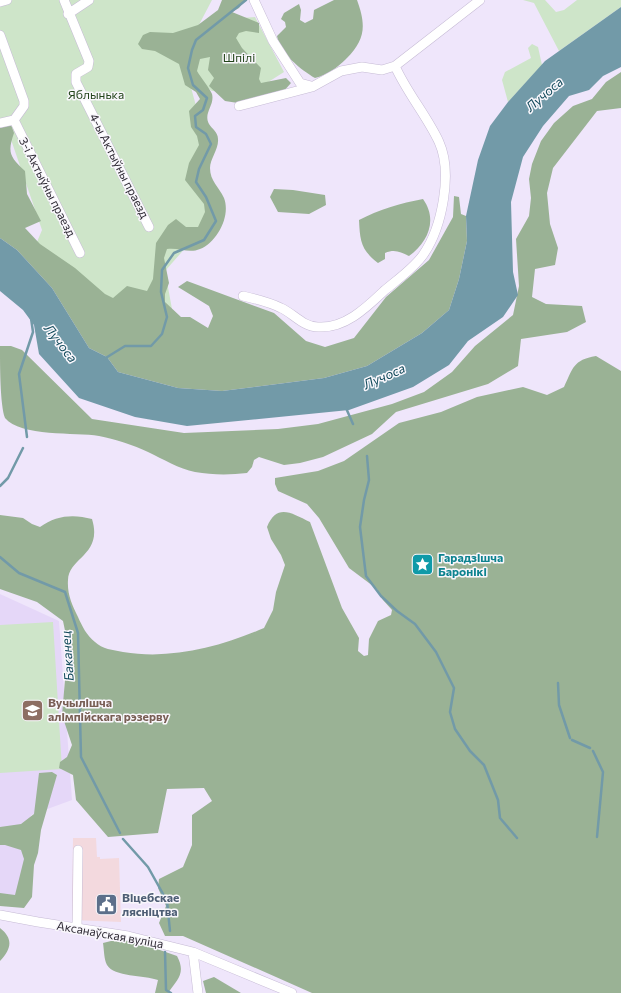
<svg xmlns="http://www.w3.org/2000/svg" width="621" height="993" font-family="Commissioner,sans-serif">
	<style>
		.industrial { fill: #f3d9de }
		.built { fill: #e5d7f8 }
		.green { fill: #cee5c9 }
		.forest { fill: #9ab295 }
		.water { fill: #729aa8 }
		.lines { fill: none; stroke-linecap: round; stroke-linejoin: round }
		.stream { stroke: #729aa8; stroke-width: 2.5 }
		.minor-casing { stroke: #c6bbd5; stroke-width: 10 }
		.minor { stroke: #fff; stroke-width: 9 }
		.labels { text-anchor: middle; stroke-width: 3; stroke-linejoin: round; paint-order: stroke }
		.park-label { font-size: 12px; fill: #22441a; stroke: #f9f7fc }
		.street-label { font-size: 12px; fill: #2f2b35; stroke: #f9f7fc }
		.culture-label { font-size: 12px; font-weight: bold; fill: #0d838f; stroke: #f9f7fc; text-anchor: start }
		.education-label { font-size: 12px; font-weight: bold; fill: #785e54; stroke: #f9f7fc; text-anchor: start }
		.service-label { font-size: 12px; font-weight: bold; fill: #4e5e75; stroke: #f9f7fc; text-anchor: start }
		.water-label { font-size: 13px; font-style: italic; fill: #134b5c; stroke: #f9f7fc }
	</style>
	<rect width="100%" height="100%" fill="#efe6fb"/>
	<path class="industrial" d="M 73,838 L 96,838 L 97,857 L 100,857 L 100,859 L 119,858 L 121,922 L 72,920 Z"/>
	<path class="built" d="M 0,594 L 59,621 L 72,800 L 31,815 L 21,906 L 0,902 Z"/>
	<path class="green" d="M 0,0 L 212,0 L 192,38 L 186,69 L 199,117 L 200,177 L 218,211 L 165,271 L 172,309 L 92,298 L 34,249 L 42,230 L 6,125 L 0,125 Z
		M 523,0 L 545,0 L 556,12 L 564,10 L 577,0 L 621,0 L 621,7 L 559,51 L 534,3 Z
		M 255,17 L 284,72 L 262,86 L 232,92 L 212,91 L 198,81 L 195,68 L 197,53 L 242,18 Z
		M 532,44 L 538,47 L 542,65 L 508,102 L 502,80 L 505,72 L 531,58 L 528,48 Z
		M 53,622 L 62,769 L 0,773 L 0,625 Z"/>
	<path class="forest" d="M 222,0 L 245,0 L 239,8 L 232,12 L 259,23 L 259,33 L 246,31 L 239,33 L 236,38 L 242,48 L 261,68 L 259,79 L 261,83 L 286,78 L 291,83 L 283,92 L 238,103 L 225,101 L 209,86 L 214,78 L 208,70 L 210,57 L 200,59 L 197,71 C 201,78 209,87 212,94 C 215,105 203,113 209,124 C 212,129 218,132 218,139 C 219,149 210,159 210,168 C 210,181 219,187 224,198 C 231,216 217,242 200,249 C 189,254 178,247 167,249 L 164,258 L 169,283 L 165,294 L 165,302 L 181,317 L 190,317 L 208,328 L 213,316 L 209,306 L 178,287 L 187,281 L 274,313 L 306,341 L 325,347 L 354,338 L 386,297 L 429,260 L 453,217 L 454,196 L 459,197 L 461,214 L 466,216 L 467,241 L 459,279 L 449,310 L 422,333 L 367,366 L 324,378 L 222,391 L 178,388 L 118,372 L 107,357 L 89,348 L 52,288 L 17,250 L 0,238 L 0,125 L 11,125 L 14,133 C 7,153 10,157 25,171 L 27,194 L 41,221 L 25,228 L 40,244 L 75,268 L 105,294 L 113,298 L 127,286 L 147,291 L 153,279 L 156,243 L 168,225 L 176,219 L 186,227 L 198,227 L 205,212 L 204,204 L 185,180 L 189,163 L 199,145 L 197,136 L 191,127 L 189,111 L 200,99 L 196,92 L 185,85 L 179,64 L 155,51 L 142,49 L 138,44 L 143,35 L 150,32 L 173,33 L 198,25 L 218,10 Z
		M 334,0 L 357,0 C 366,25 366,39 346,59 C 337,68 327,75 315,78 C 301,70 280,53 277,36 L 286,27 L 285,22 L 281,19 L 284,13 L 299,4 L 301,10 L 300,20 L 305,23 L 313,19 L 314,10 Z
		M 621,72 L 621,108 L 597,111 L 553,168 L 547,193 L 550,224 L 558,248 L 555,265 L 535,269 L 532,297 L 546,304 L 582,306 L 586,322 L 567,332 L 521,339 L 518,366 L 488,384 L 396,412 L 372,434 L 323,457 L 300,463 L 284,465 L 259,457 L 254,460 L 252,467 L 247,473 C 230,475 212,475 195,472 C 179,469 163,459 148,452 C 134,445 114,439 99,436 C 76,432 20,437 5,418 C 0,405 0,364 0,346 L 11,346 L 22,350 L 92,419 L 184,433 L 278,429 L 318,424 L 392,404 L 424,392 L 452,372 L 475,346 L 513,315 L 519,286 L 516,239 L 529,216 L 531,198 L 529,179 L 532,164 L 541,141 L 554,123 L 573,106 L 592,99 L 606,82 Z
		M 274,189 L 293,190 L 325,195 L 326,205 L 309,214 L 278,212 L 270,197 Z
		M 423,199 C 438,220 428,242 409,256 C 400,252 395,249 385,253 L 385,259 L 378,263 C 361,250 360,241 359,220 C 378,210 401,203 423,199 Z
		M 596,356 L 621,371 L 621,993 L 312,993 L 183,936 L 165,936 L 159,923 L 166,906 L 158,888 L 159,879 L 183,867 L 192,845 L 192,815 L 212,801 L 204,788 L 167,789 L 158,833 L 108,837 L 76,800 L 73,775 L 59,768 L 60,762 L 67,757 L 72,745 L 62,715 L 68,645 L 63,621 L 37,602 L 0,589 L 0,515 L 23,518 L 32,524 L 40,527 C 56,515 74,514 92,519 C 103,555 69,557 68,580 C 67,594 72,605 78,617 C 82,626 87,636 95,642 C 102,649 113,650 123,652 C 171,660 220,647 264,628 L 273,610 L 276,592 L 285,565 L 281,555 L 271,539 L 267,527 C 277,503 291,513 310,522 L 342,608 L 359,638 L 358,651 L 364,656 L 368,655 L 369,639 L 378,621 L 391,615 L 392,610 L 383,600 L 377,589 L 349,568 L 319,518 L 307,504 L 278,491 L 275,484 L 275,478 L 318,471 L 344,461 L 399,423 L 441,412 L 477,397 L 523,387 L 547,395 L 564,387 C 573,368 573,360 596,356 Z
		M 52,772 L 57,775 L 41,830 L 38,853 L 34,865 L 32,897 L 24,908 L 0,906 L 0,893 L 15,895 L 24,859 L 21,850 L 5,845 L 0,845 L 0,827 L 21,824 L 34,814 L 39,773 Z
		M 0,928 C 14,939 11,949 0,961 Z
		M 111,941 L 134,941 L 177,956 C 186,973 178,979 168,993 L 155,993 L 158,980 C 144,975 114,977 107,965 C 104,960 104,949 103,943 Z
		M 214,977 L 241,993 L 206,993 L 203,981 Z"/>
	<path class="water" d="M 621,7 L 621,67 L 603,76 L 589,90 L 569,96 L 543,126 L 523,157 L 511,202 L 513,272 L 518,295 L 503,317 L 468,341 L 449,365 L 413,387 L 349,410 L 187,426 L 135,417 L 79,398 L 39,354 L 34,325 L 23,310 L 0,291 L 0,238 L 17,250 L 52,288 L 89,348 L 107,357 L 118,372 L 178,388 L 222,391 L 324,378 L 367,366 L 422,333 L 449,310 L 459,279 L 467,241 L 466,216 L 478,160 L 490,126 L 508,102 L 545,61 Z"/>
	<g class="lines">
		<path class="stream" d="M 104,359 L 125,346 L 151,346 L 162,334 L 167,317 L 161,292 L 162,270 L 174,253 L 204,240 L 216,221 L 206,197 L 196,182 L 199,169 L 211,144 L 206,134 L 196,127 L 195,116 L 203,110 L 207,98 L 193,85 L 188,68 L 192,50 L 196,40 L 246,0
			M 346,408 L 353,424
			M 27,437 L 19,374 L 33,332 L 31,318
			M 367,456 L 369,480 L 364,500 L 360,527 L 366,576 L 381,596 L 397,611 L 415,624 L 436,652 L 454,688 L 450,712 L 455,729 L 470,751 L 484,765 L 498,800 L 500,818 L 517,838
			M 0,486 L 8,478 L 23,448
			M 0,557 L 19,573 L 65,592 L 78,633 L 81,757 L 120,833
			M 558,683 L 559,705 L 570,738
			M 572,740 L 590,748
			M 593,751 L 603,772 L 597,837
			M 123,839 L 148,867 L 167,901 L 170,931
			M 165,952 L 166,990 L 171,993"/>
		<defs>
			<path id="minor" d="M 64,0 L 89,61 L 88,67 L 76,74 L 76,82 L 149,227
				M 254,0 L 273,41 L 300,83 L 311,86
				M 0,2 L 7,0
				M 68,14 L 89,0
				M 0,35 L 24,101 L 24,106 L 14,120 L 80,253
				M 239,106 L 312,87 L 341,71 L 362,67 L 382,70 L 395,66 L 480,0
				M 0,123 L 14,120
				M 243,296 C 256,299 269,302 281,308 C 293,313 303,327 318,327 C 345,329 367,307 385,290 C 397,280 414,268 423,255 C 442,228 453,173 439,142 C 427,116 407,93 395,66
				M 0,915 L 38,922 L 128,936 L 193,952 L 292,993
				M 77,929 L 78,850
				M 193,952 L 198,993"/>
		</defs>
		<use href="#minor" class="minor-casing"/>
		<use href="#minor" class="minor"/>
	</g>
	<defs>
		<symbol id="sight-square" viewBox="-11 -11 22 22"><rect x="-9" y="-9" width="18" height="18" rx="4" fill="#0f9aa8" stroke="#f9f7fc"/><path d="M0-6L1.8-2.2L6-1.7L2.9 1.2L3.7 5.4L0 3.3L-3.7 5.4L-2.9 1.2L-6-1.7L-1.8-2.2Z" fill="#fff"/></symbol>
		<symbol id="university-square" viewBox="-11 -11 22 22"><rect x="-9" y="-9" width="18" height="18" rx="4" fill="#8d6e63" stroke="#f9f7fc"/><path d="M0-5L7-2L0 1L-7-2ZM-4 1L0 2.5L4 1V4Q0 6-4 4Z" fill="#fff"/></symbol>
		<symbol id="civic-square" viewBox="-11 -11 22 22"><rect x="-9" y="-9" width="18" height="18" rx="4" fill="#5c6f8a" stroke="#f9f7fc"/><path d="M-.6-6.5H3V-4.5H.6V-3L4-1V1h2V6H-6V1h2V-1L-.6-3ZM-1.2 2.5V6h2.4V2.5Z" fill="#fff"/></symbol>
	</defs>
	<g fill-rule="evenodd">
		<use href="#sight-square" x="410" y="552" width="25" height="25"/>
		<use href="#university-square" x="20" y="698" width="25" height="25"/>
		<use href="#civic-square" x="94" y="892" width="25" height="25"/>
	</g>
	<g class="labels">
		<g class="park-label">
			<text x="239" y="62">Шпілі</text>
			<text x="96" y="99">Яблынька</text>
		</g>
		<g class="street-label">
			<text transform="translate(119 166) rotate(63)" y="4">4-ы Актыўны праезд</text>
			<text transform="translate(47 187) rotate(63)" y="4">3-і Актыўны праезд</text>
			<text transform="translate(110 935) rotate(10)" y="4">Аксанаўская вуліца</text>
		</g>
		<g class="culture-label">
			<text x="438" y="562">Гарадзішча<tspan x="438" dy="14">Баронікі</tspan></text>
		</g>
		<g class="education-label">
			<text x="48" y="707">Вучылішча<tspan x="48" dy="14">алімпійскага рэзерву</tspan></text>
		</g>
		<g class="service-label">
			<text x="122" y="902">Віцебскае<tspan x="122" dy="14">лясніцтва</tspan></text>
		</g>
		<g class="water-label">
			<text transform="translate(544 94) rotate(-41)" y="5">Лучоса</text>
			<text transform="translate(61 343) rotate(52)" y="5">Лучоса</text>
			<text transform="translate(384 376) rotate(-24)" y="5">Лучоса</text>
			<text transform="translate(67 656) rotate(-94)" y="5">Баканец</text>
		</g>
	</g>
</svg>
